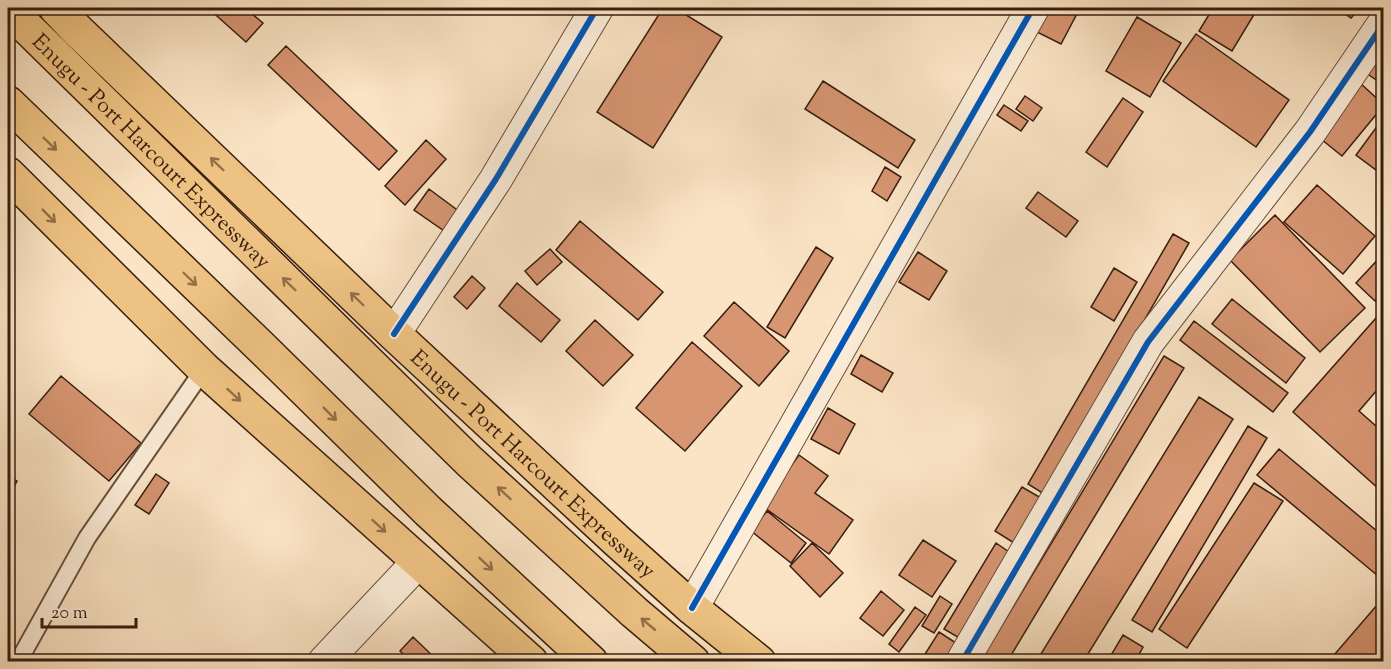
<svg xmlns="http://www.w3.org/2000/svg" width="1391" height="669" font-family="'Sorts Mill Goudy',serif">
	<style>
		.building { fill: #d79572; stroke: #371e0e; stroke-width: 1.5 }
		.lines { fill: none; stroke-linecap: round; stroke-linejoin: round }
		.service-casing { stroke: #68503c; stroke-width: 20 }
		.minor-casing { stroke: #68503c; stroke-width: 34 }
		.primary-casing { stroke: #371e0e; stroke-width: 36 }
		.trunk-casing { stroke: #371e0e; stroke-width: 36 }
		.service { stroke: #fcedd9; stroke-width: 16 }
		.minor { stroke: #fcedd9; stroke-width: 32 }
		.primary { stroke: #eec282; stroke-width: 33 }
		.trunk { stroke: #eec282; stroke-width: 33 }
		.cycleway-casing { stroke: #fcedd9; stroke-width: 10 }
		.cycleway { stroke: #0057b8; stroke-width: 6 }
		.oneway { stroke: #927048 }
		.labels { text-anchor: middle; stroke-width: 4.5; stroke-linejoin: round; paint-order: stroke }
		.street-label { font-size: 22px; fill: #371e0e; stroke: #fcedd9 }
	</style>
	<rect width="100%" height="100%" fill="#fbe4c5"/>
	<filter id="stains"><feTurbulence type="fractalNoise" baseFrequency=".00333" numOctaves="4"/><feColorMatrix values="0 0 0 0 .2 0 0 0 0 .09 0 0 0 0 .02 0 0 0 .5 -.17"/></filter>
	<radialGradient id="worn" r=".72"><stop offset=".6" stop-color="#630" stop-opacity="0"/><stop offset="1" stop-color="#630" stop-opacity=".3"/></radialGradient>
	<path class="building" d="M 208,8 L 245,8 L 263,23 L 246,42 Z
		M 663,8 L 675,8 L 722,37 L 653,148 L 597,112 Z
		M 1050,8 L 1080,8 L 1061,44 L 1037,32 Z
		M 1213,8 L 1258,8 L 1232,51 L 1199,31 Z
		M 1337,8 L 1360,8 L 1351,18 Z
		M 1137,17 L 1181,43 L 1150,97 L 1106,71 Z
		M 1196,34 L 1289,100 L 1256,147 L 1163,81 Z
		M 286,46 L 397,151 L 379,170 L 268,65 Z
		M 1372,47 L 1384,55 L 1382,84 L 1359,68 Z
		M 823,81 L 915,140 L 898,168 L 805,109 Z
		M 1359,82 L 1384,105 L 1342,156 L 1316,135 Z
		M 1025,96 L 1042,108 L 1033,121 L 1016,109 Z
		M 1123,98 L 1143,112 L 1107,167 L 1086,152 Z
		M 1004,105 L 1028,121 L 1021,131 L 997,115 Z
		M 1384,117 L 1384,176 L 1356,155 Z
		M 426,140 L 446,159 L 405,205 L 385,186 Z
		M 885,167 L 901,177 L 887,201 L 872,191 Z
		M 1317,185 L 1375,236 L 1343,274 L 1284,222 Z
		M 429,189 L 464,215 L 450,235 L 414,210 Z
		M 1038,192 L 1078,221 L 1066,237 L 1026,208 Z
		M 1275,215 L 1365,308 L 1320,352 L 1230,260 Z
		M 580,221 L 663,292 L 638,320 L 556,250 Z
		M 1173,234 L 1189,243 L 1044,494 L 1028,484 Z
		M 816,247 L 833,258 L 785,338 L 767,327 Z
		M 550,249 L 562,262 L 537,285 L 525,271 Z
		M 918,252 L 947,271 L 929,300 L 899,282 Z
		M 1384,253 L 1384,292 L 1375,301 L 1356,283 Z
		M 1114,268 L 1137,282 L 1114,321 L 1091,307 Z
		M 472,276 L 485,288 L 467,309 L 454,297 Z
		M 517,283 L 560,320 L 541,342 L 499,306 Z
		M 1232,299 L 1305,358 L 1286,383 L 1212,324 Z
		M 734,302 L 789,351 L 759,386 L 704,336 Z
		M 1384,309 L 1384,382 L 1359,411 L 1376,426 L 1384,417 L 1384,486 L 1380,490 L 1293,412 Z
		M 595,320 L 633,355 L 603,386 L 566,351 Z
		M 1194,321 L 1288,393 L 1273,412 L 1180,340 Z
		M 692,342 L 742,386 L 685,451 L 636,408 Z
		M 861,355 L 893,373 L 882,392 L 851,374 Z
		M 1164,356 L 1184,368 L 1007,662 L 980,662 Z
		M 61,376 L 141,443 L 109,481 L 29,414 Z
		M 1199,397 L 1233,419 L 1083,662 L 1036,662 Z
		M 828,408 L 855,424 L 839,454 L 811,439 Z
		M 1248,426 L 1267,438 L 1152,632 L 1132,620 Z
		M 1279,449 L 1384,537 L 1384,581 L 1257,475 Z
		M 799,455 L 828,476 L 815,493 L 853,520 L 829,554 L 762,506 Z
		M 156,474 L 169,483 L 149,514 L 135,505 Z
		M 8,476 L 17,481 L 8,499 Z
		M 1254,483 L 1283,501 L 1187,648 L 1159,629 Z
		M 1022,487 L 1041,498 L 1014,543 L 995,531 Z
		M 767,511 L 806,543 L 791,563 L 751,531 Z
		M 923,540 L 956,561 L 932,597 L 899,575 Z
		M 812,543 L 843,573 L 820,597 L 790,566 Z
		M 996,543 L 1012,554 L 961,639 L 944,629 Z
		M 881,591 L 904,610 L 883,636 L 860,618 Z
		M 940,596 L 952,604 L 934,633 L 922,626 Z
		M 1384,597 L 1384,654 L 1377,662 L 1328,662 Z
		M 915,607 L 926,615 L 899,652 L 889,644 Z
		M 939,632 L 956,643 L 944,662 L 920,662 Z
		M 1123,635 L 1143,647 L 1135,662 L 1107,662 Z
		M 413,637 L 439,662 L 411,662 L 400,651 Z"/>
	<g class="lines">
		<defs>
			<path id="service" d="M 18,662 L 87,538 L 204,369"/>
			<path id="minor" d="M 394,334 L 496,179 L 597,8
				M 692,608 L 1033,8
				M 324,662 L 419,561
				M 962,662 L 1148,342 L 1310,132 L 1384,23"/>
			<g id="primary">
				<path id="s1" d="M 56,8 L 76,29 L 394,334 L 616,540 L 692,608 L 759,662"/>
				<path d="M 8,174 L 204,369 L 531,662"/>
			</g>
			<g id="trunk">
				<path id="s2" d="M 8,9 L 469,461 L 634,612 L 693,662"/>
				<path d="M 8,103 L 261,347 L 428,511 L 591,662"/>
			</g>
		</defs>
		<use href="#service" class="service-casing"/>
		<use href="#minor" class="minor-casing"/>
		<use href="#primary" class="primary-casing"/>
		<use href="#trunk" class="trunk-casing"/>
		<use href="#service" class="service"/>
		<use href="#minor" class="minor"/>
		<use href="#primary" class="primary"/>
		<use href="#trunk" class="trunk"/>
		<defs>
			<path id="cycleway" d="M 394,334 L 496,179 L 597,8
				M 692,608 L 1033,8
				M 962,662 L 1148,342 L 1310,132 L 1384,23"/>
		</defs>
		<use href="#cycleway" class="cycleway-casing"/>
		<use href="#cycleway" class="cycleway"/>
	</g>
	<defs><path id="oneway-shaft" d="M-6 0H5M1.5-3L5.5 0L1.5 3" fill="none" stroke-width="1.6" stroke-linecap="round" stroke-linejoin="round" transform="scale(1.5)"/></defs>
	<g class="oneway">
		<use href="#oneway-shaft" transform="translate(50 144) rotate(44)"/>
		<use href="#oneway-shaft" transform="translate(217 164) rotate(-136)"/>
		<use href="#oneway-shaft" transform="translate(49 216) rotate(45)"/>
		<use href="#oneway-shaft" transform="translate(190 279) rotate(44)"/>
		<use href="#oneway-shaft" transform="translate(289 284) rotate(-136)"/>
		<use href="#oneway-shaft" transform="translate(357 299) rotate(-136)"/>
		<use href="#oneway-shaft" transform="translate(234 395) rotate(42)"/>
		<use href="#oneway-shaft" transform="translate(330 414) rotate(45)"/>
		<use href="#oneway-shaft" transform="translate(504 493) rotate(-137)"/>
		<use href="#oneway-shaft" transform="translate(379 526) rotate(42)"/>
		<use href="#oneway-shaft" transform="translate(486 564) rotate(43)"/>
		<use href="#oneway-shaft" transform="translate(648 624) rotate(-140)"/>
	</g>
	<g class="labels">
		<g class="street-label">
			<text dy="8" stroke="none"><textPath href="#s2" startOffset="202">Enugu - Port Harcourt Expressway</textPath></text>
			<text dy="8" stroke="none"><textPath href="#s1" startOffset="660">Enugu - Port Harcourt Expressway</textPath></text>
		</g>
	</g>
	<rect width="1391" height="669" fill="none" stroke="#fbe4c5" stroke-width="30"/>
	<rect x="9" y="9" width="1373" height="651" fill="none" stroke="#371e0e" stroke-width="3"/>
	<rect x="15" y="15" width="1361" height="639" fill="none" stroke="#371e0e" stroke-width="1.5"/>
	<path d="M42 618v9h94v-9" fill="none" stroke="#371e0e" stroke-width="3"/>
	<text x="51" y="618" font-size="18" fill="#371e0e" stroke="#fcedd9" stroke-width="4.5" paint-order="stroke">20 m</text>
	<rect width="100%" height="100%" filter="url(#stains)"/>
	<rect width="100%" height="100%" fill="url(#worn)"/>
</svg>
